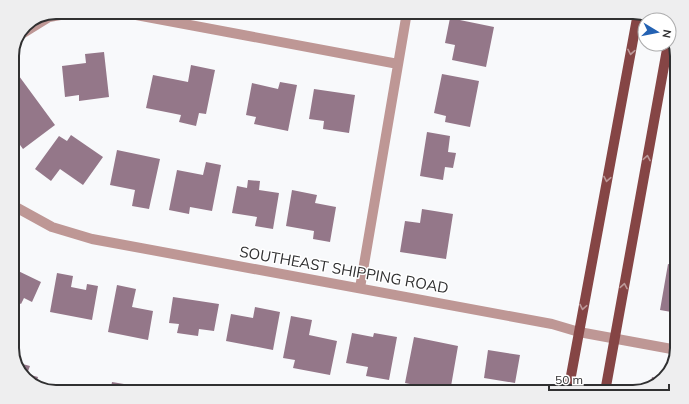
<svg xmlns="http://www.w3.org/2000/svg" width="689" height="404" font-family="Mulish,sans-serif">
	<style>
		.building { fill: #947789 }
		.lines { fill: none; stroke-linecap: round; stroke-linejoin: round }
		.minor { stroke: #be9795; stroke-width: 10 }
		.major { stroke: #854545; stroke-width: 10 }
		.oneway { stroke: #bc9999 }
		.labels { text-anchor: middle; stroke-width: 3; stroke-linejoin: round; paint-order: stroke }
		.street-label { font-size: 15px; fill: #303031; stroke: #fff }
		.rim { fill: none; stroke: #303031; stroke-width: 2 }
	</style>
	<rect width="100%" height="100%" fill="#f8f9fb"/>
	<path class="building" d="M 450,18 L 494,27 L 486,67 L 452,60 L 455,45 L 445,43 Z
		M 104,52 L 109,97 L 79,101 L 79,95 L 65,97 L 62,66 L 86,63 L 85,54 Z
		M 191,65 L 215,70 L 206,114 L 199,113 L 196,126 L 179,122 L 181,115 L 146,108 L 153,75 L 188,82 Z
		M 442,74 L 479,81 L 470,127 L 445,122 L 446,116 L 434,113 Z
		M 19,76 L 55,125 L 23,149 L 12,134 L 12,81 Z
		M 280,82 L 297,85 L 288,131 L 254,124 L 256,117 L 246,115 L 252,83 L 278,89 Z
		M 314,89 L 355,95 L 349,133 L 323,129 L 324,121 L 309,119 Z
		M 427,132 L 450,136 L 448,152 L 456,153 L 453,168 L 445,167 L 443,180 L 420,176 Z
		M 71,135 L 103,157 L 83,185 L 60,169 L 51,181 L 35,169 L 59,136 L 67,141 Z
		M 117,150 L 160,159 L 149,209 L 132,206 L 135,190 L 110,185 Z
		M 206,162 L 221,165 L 212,211 L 190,207 L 189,214 L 169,210 L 177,170 L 203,175 Z
		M 248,180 L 260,181 L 259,190 L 279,193 L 273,229 L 255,226 L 257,217 L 232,213 L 237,186 L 247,188 Z
		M 292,190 L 317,195 L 315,203 L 336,207 L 330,242 L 313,239 L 314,231 L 286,226 Z
		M 422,209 L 453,214 L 446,259 L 400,252 L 405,221 L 420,223 Z
		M 668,264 L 677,266 L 677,313 L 660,310 Z
		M 12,268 L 41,282 L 32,302 L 24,298 L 21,304 L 12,299 Z
		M 57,273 L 73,276 L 71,287 L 86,290 L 87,284 L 98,286 L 92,320 L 50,312 Z
		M 117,285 L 136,289 L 132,307 L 153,311 L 148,340 L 108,332 Z
		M 173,297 L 219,304 L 214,331 L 199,329 L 198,336 L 177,333 L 179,324 L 169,323 Z
		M 255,307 L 280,312 L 273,350 L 226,341 L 231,314 L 253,318 Z
		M 291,316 L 312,320 L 309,335 L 337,341 L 330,375 L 293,368 L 295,360 L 283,358 Z
		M 352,333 L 373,337 L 374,333 L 397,337 L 389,380 L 366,376 L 368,367 L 346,363 Z
		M 414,337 L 458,346 L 450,392 L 405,383 Z
		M 488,350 L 520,355 L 515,383 L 484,378 Z
		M 15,362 L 30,366 L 27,374 L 38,377 L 35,387 L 18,370 Z
		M 652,377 L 662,379 L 655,386 L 650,387 Z
		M 112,382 L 142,387 L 141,392 L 110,392 Z
		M 50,384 L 93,390 L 92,392 L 56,392 L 49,390 Z"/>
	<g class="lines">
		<path class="minor" d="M 109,12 L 131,14 L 398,64
			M 20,35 L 49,17 L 77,12
			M 666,56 L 677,58
			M 12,205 L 52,227 L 92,239 L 552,324 L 579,332 L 677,350
			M 674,237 L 677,237
			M 360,288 L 407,12"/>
		<path class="major" d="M 669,39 L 670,33
			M 568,392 L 638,13
			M 605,392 L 668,44"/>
	</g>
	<defs><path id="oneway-chevron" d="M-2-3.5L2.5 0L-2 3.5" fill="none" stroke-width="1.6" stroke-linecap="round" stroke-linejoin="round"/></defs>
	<g class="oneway">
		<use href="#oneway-chevron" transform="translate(631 52) rotate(100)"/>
		<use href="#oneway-chevron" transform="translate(647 158) rotate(-80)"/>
		<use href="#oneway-chevron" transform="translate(607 179) rotate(101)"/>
		<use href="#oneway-chevron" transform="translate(624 286) rotate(-80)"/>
		<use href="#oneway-chevron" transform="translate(583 307) rotate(101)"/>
	</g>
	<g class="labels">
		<g class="street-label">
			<text transform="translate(344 270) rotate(10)" y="5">SOUTHEAST SHIPPING ROAD</text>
		</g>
	</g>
	<path d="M0 0H689V404H0ZM56 19H633A37 37 0 0 1 670 56V348A37 37 0 0 1 633 385H56A37 37 0 0 1 19 348V56A37 37 0 0 1 56 19Z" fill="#eeeeef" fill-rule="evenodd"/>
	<path class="rim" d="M56 19H633A37 37 0 0 1 670 56V348A37 37 0 0 1 633 385H56A37 37 0 0 1 19 348V56A37 37 0 0 1 56 19Z"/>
	<g transform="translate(657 32) rotate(100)"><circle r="19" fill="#ffffff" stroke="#acacad"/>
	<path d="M0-3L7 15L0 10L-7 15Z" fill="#2462b3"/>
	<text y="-6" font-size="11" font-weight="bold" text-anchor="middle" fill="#303031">N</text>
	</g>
	<path d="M549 384v6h120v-6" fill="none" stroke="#303031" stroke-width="2"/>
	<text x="555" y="384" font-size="12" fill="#303031" stroke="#ffffff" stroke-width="3" paint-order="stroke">50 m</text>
</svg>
